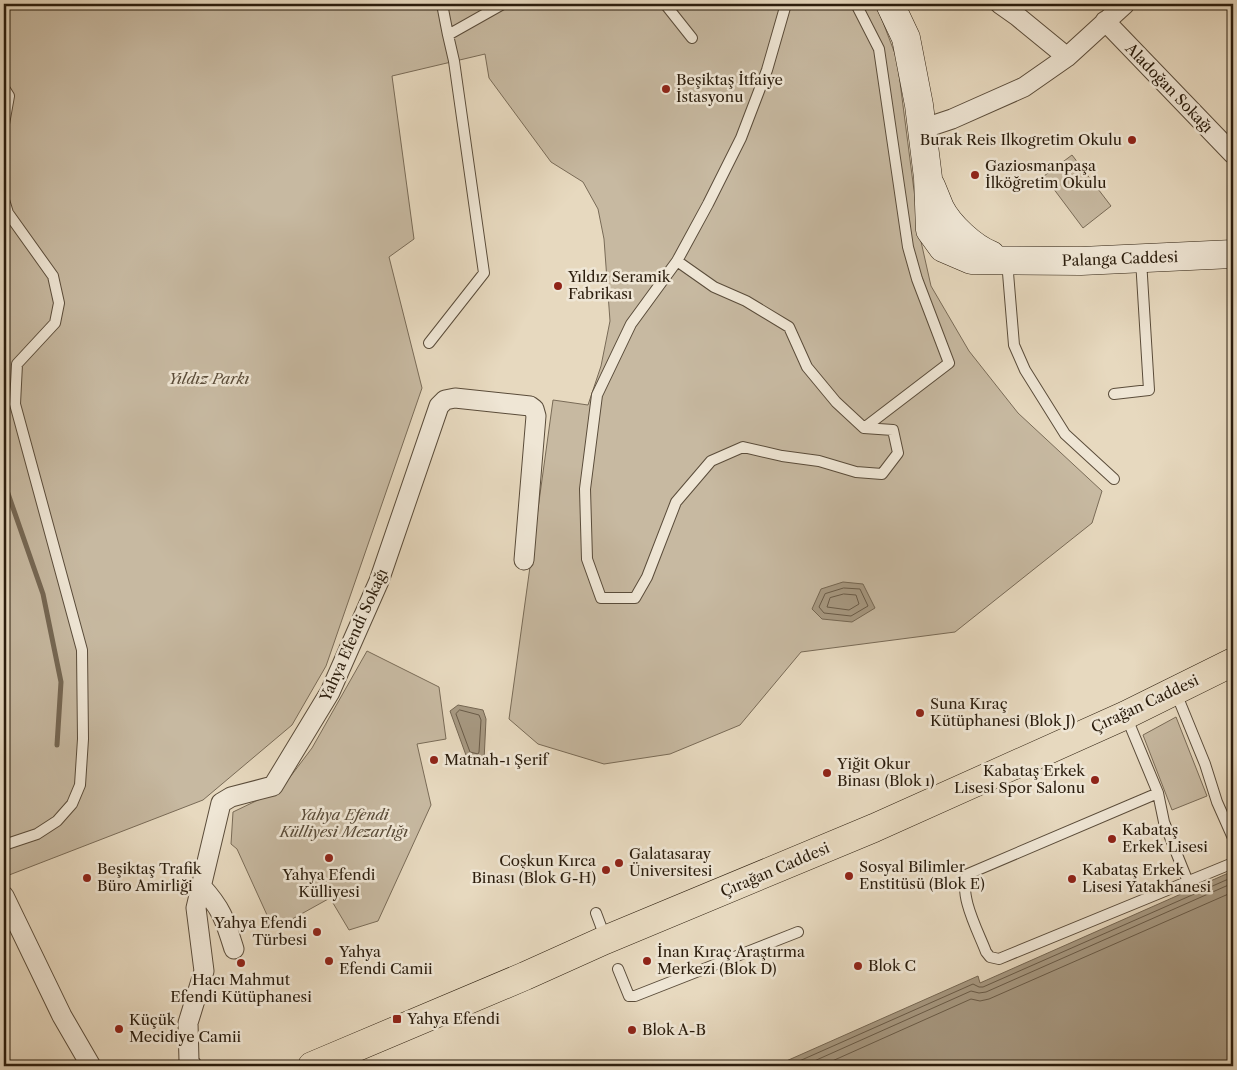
<svg xmlns="http://www.w3.org/2000/svg" width="1237" height="1070" font-family="'Libre Caslon Text',serif">
	<style>
		.green { fill: #c7b9a1; stroke: #796b57 }
		.water { fill: #a79982; stroke: #756753 }
		.lines { fill: none; stroke-linecap: round; stroke-linejoin: round }
		.shore { stroke: #695b48; stroke-width: 1 }
		.stream { stroke: #756753; stroke-width: 5 }
		.service-casing { stroke: #5a4c3a; stroke-width: 12 }
		.minor-casing { stroke: #5a4c3a; stroke-width: 21 }
		.secondary-casing { stroke: #2b1d0d; stroke-width: 29 }
		.primary-casing { stroke: #2b1d0d; stroke-width: 29 }
		.service { stroke: #efe6d5; stroke-width: 10 }
		.minor { stroke: #efe6d5; stroke-width: 19 }
		.secondary { stroke: #efe6d5; stroke-width: 28 }
		.primary { stroke: #e7d9bf; stroke-width: 28 }
		.poi-dot { fill: #8f2418; stroke: #efe6d5; stroke-width: 2 }
		.labels { text-anchor: middle; stroke-width: 5; stroke-linejoin: round; paint-order: stroke }
		.poi-label { font-size: 15px; fill: #2b1d0d; stroke: #efe6d5; text-anchor: start }
		.street-label { font-size: 15px; fill: #2b1d0d; stroke: #efe6d5 }
		.park-label { font-size: 15px; font-style: italic; fill: #5a4c39; stroke: #efe6d5 }
	</style>
	<rect width="100%" height="100%" fill="#e7d9bf"/>
	<filter id="stains"><feTurbulence type="fractalNoise" baseFrequency=".004" numOctaves="4"/><feColorMatrix values="0 0 0 0 .2 0 0 0 0 .09 0 0 0 0 .02 0 0 0 .5 -.17"/></filter>
	<radialGradient id="worn" r=".72"><stop offset=".6" stop-color="#630" stop-opacity="0"/><stop offset="1" stop-color="#630" stop-opacity=".3"/></radialGradient>
	<path class="green" d="M 4,4 L 876,4 L 897,59 L 920,237 L 931,286 L 969,351 L 1018,413 L 1102,491 L 1092,523 L 955,632 L 801,652 L 740,725 L 670,754 L 604,764 L 538,744 L 509,719 L 553,400 L 588,405 L 601,366 L 610,321 L 604,239 L 598,209 L 583,182 L 551,162 L 489,78 L 485,54 L 392,76 L 414,239 L 389,257 L 422,388 L 326,666 L 292,725 L 203,800 L 4,877 Z
		M 1072,155 L 1111,206 L 1083,228 L 1044,176 Z
		M 367,651 L 439,687 L 446,739 L 417,744 L 431,805 L 378,921 L 349,930 L 330,898 L 276,928 L 272,926 L 237,849 L 231,844 L 233,812 L 281,789 L 312,748 Z
		M 1176,717 L 1207,796 L 1172,810 L 1143,735 Z"/>
	<path class="water" d="M 843,582 L 863,584 L 875,608 L 852,622 L 822,619 L 812,609 L 821,589 Z
		M 458,705 L 483,710 L 486,719 L 484,761 L 467,758 L 450,711 Z
		M 1233,871 L 1233,1066 L 775,1066 L 978,976 L 980,983 Z"/>
	<g class="lines">
		<path class="shore" d="M 844,588 L 860,589 L 868,606 L 851,616 L 824,613 L 819,607 L 825,594 Z
			M 844,594 L 856,595 L 859,604 L 849,610 L 827,607 L 830,598 Z
			M 460,710 L 479,715 L 481,720 L 479,752 L 478,754 L 470,752 L 456,714 Z
			M 788,1066 L 973,984 L 979,987 L 983,987 L 1233,877
			M 803,1066 L 971,991 L 979,993 L 986,992 L 1233,883
			M 821,1066 L 971,999 L 980,1001 L 989,999 L 1233,892"/>
		<path class="stream" d="M 4,482 L 43,594 L 61,682 L 57,745"/>
		<defs>
			<path id="service" d="M 442,4 L 448,35 L 503,4
				M 665,4 L 692,38
				M 856,4 L 879,49 L 908,247 L 917,279 L 949,363 L 864,428
				M 4,88 L 9,96 L 4,124
				M 4,200 L 8,213 L 53,276 L 59,303 L 55,323 L 17,364 L 15,404 L 82,650 L 83,739 L 80,785 L 72,804 L 57,821 L 37,834 L 4,845
				M 677,261 L 714,287 L 746,301 L 789,327 L 807,367 L 836,402 L 864,428 L 893,430 L 898,453 L 882,474 L 856,472 L 819,461 L 782,456 L 743,447 L 711,461 L 676,502 L 647,577 L 635,598 L 601,598 L 587,559 L 585,489 L 597,395 L 631,324 L 677,261 L 708,204 L 741,138 L 767,70 L 786,4
				M 1007,261 L 1014,345 L 1025,370 L 1065,434 L 1114,479
				M 429,343 L 484,273 L 454,61 L 448,35
				M 1114,394 L 1149,390 L 1141,260
				M 1176,693 L 1205,764 L 1217,802 L 1233,838
				M 1126,716 L 1158,793 L 1164,822 L 1188,882
				M 1158,793 L 968,874 C 957,893 979,933 986,952 L 990,957 L 999,959 L 1233,863
				M 596,913 L 602,929
				M 618,969 L 629,996 L 635,996 L 798,932"/>
			<path id="minor" d="M 1000,4 L 1017,16 L 1067,57
				M 1105,21 L 1233,154
				M 922,129 L 952,119 L 1024,87 L 1067,57 L 1125,4
				M 201,886 C 222,909 225,920 234,949
				M 4,896 L 62,1016 L 91,1066
				M 192,1066 L 189,1061 L 188,1023 L 204,971 L 196,908 L 221,803 L 231,797 L 273,786 L 330,692 L 379,581 L 439,406 L 445,400 L 455,398 L 530,406 L 534,409 L 536,416 L 524,560"/>
			<path id="secondary" d="M 890,4 L 906,38 L 919,105 L 928,178 L 930,230 L 943,248 L 971,260 L 1081,261 L 1233,254
				M 931,186 C 934,193 937,201 940,208 C 949,226 973,248 991,255"/>
			<path id="primary" d="M 312,1066 L 525,976 L 605,940 L 874,828 L 1126,715 L 1233,662"/>
		</defs>
		<use href="#service" class="service-casing"/>
		<use href="#minor" class="minor-casing"/>
		<use href="#secondary" class="secondary-casing"/>
		<use href="#primary" class="primary-casing"/>
		<use href="#service" class="service"/>
		<use href="#minor" class="minor"/>
		<use href="#secondary" class="secondary"/>
		<use href="#primary" class="primary"/>
	</g>
	<g class="poi-dot">
		<circle cx="666" cy="89" r="5"/>
		<circle cx="1132" cy="140" r="5"/>
		<circle cx="975" cy="175" r="5"/>
		<circle cx="558" cy="286" r="5"/>
		<circle cx="920" cy="713" r="5"/>
		<circle cx="434" cy="760" r="5"/>
		<circle cx="827" cy="773" r="5"/>
		<circle cx="1095" cy="780" r="5"/>
		<circle cx="1112" cy="839" r="5"/>
		<circle cx="329" cy="858" r="5"/>
		<circle cx="619" cy="863" r="5"/>
		<circle cx="606" cy="870" r="5"/>
		<circle cx="849" cy="876" r="5"/>
		<circle cx="87" cy="878" r="5"/>
		<circle cx="1072" cy="879" r="5"/>
		<circle cx="317" cy="932" r="5"/>
		<circle cx="329" cy="961" r="5"/>
		<circle cx="647" cy="961" r="5"/>
		<circle cx="241" cy="963" r="5"/>
		<circle cx="858" cy="966" r="5"/>
		<rect x="392" y="1014" width="10" height="10" rx="2.5"/>
		<circle cx="119" cy="1029" r="5"/>
		<circle cx="632" cy="1030" r="5"/>
	</g>
	<g class="labels">
		<g class="poi-label">
			<text x="676" y="85">Beşiktaş İtfaiye<tspan x="676" dy="17">İstasyonu</tspan></text>
			<text x="1122" y="145" text-anchor="end">Burak Reis Ilkogretim Okulu</text>
			<text x="985" y="171">Gaziosmanpaşa<tspan x="985" dy="17">İlköğretim Okulu</tspan></text>
			<text x="568" y="282">Yıldız Seramik<tspan x="568" dy="17">Fabrikası</tspan></text>
			<text x="930" y="709">Suna Kıraç<tspan x="930" dy="17">Kütüphanesi (Blok J)</tspan></text>
			<text x="444" y="765">Matnah-ı Şerif</text>
			<text x="837" y="769">Yiğit Okur<tspan x="837" dy="17">Binası (Blok ı)</tspan></text>
			<text x="1085" y="776" text-anchor="end">Kabataş Erkek<tspan x="1085" dy="17">Lisesi Spor Salonu</tspan></text>
			<text x="1122" y="835">Kabataş<tspan x="1122" dy="17">Erkek Lisesi</tspan></text>
			<text x="629" y="859">Galatasaray<tspan x="629" dy="17">Üniversitesi</tspan></text>
			<text x="596" y="866" text-anchor="end">Coşkun Kırca<tspan x="596" dy="17">Binası (Blok G-H)</tspan></text>
			<text x="859" y="872">Sosyal Bilimler<tspan x="859" dy="17">Enstitüsü (Blok E)</tspan></text>
			<text x="97" y="874">Beşiktaş Trafik<tspan x="97" dy="17">Büro Amirliği</tspan></text>
			<text x="1082" y="875">Kabataş Erkek<tspan x="1082" dy="17">Lisesi Yatakhanesi</tspan></text>
			<text x="329" y="880" text-anchor="middle">Yahya Efendi<tspan x="329" dy="17">Külliyesi</tspan></text>
			<text x="307" y="928" text-anchor="end">Yahya Efendi<tspan x="307" dy="17">Türbesi</tspan></text>
			<text x="339" y="957">Yahya<tspan x="339" dy="17">Efendi Camii</tspan></text>
			<text x="657" y="957">İnan Kıraç Araştırma<tspan x="657" dy="17">Merkezi (Blok D)</tspan></text>
			<text x="868" y="971">Blok C</text>
			<text x="241" y="985" text-anchor="middle">Hacı Mahmut<tspan x="241" dy="17">Efendi Kütüphanesi</tspan></text>
			<text x="407" y="1024">Yahya Efendi</text>
			<text x="129" y="1025">Küçük<tspan x="129" dy="17">Mecidiye Camii</tspan></text>
			<text x="642" y="1035">Blok A-B</text>
		</g>
		<g class="street-label">
			<text transform="translate(1169 88) rotate(46)" y="5">Aladoğan Sokağı</text>
			<text transform="translate(1120 259) rotate(-2)" y="5">Palanga Caddesi</text>
			<text transform="translate(354 635) rotate(-66)" y="5">Yahya Efendi Sokağı</text>
			<text transform="translate(1145 704) rotate(-25)" y="5">Çırağan Caddesi</text>
			<text transform="translate(775 870) rotate(-23)" y="5">Çırağan Caddesi</text>
		</g>
		<g class="park-label">
			<text x="209" y="384">Yıldız Parkı</text>
			<text x="344" y="820">Yahya Efendi<tspan x="344" dy="17">Külliyesi Mezarlığı</tspan></text>
		</g>
	</g>
	<rect width="1237" height="1070" fill="none" stroke="#e7d9bf" stroke-width="20"/>
	<rect x="5" y="5" width="1227" height="1060" fill="none" stroke="#2b1d0d" stroke-width="2.5"/>
	<rect x="10" y="10" width="1217" height="1050" fill="none" stroke="#2b1d0d"/>
	<rect width="100%" height="100%" filter="url(#stains)"/>
	<rect width="100%" height="100%" fill="url(#worn)"/>
</svg>
